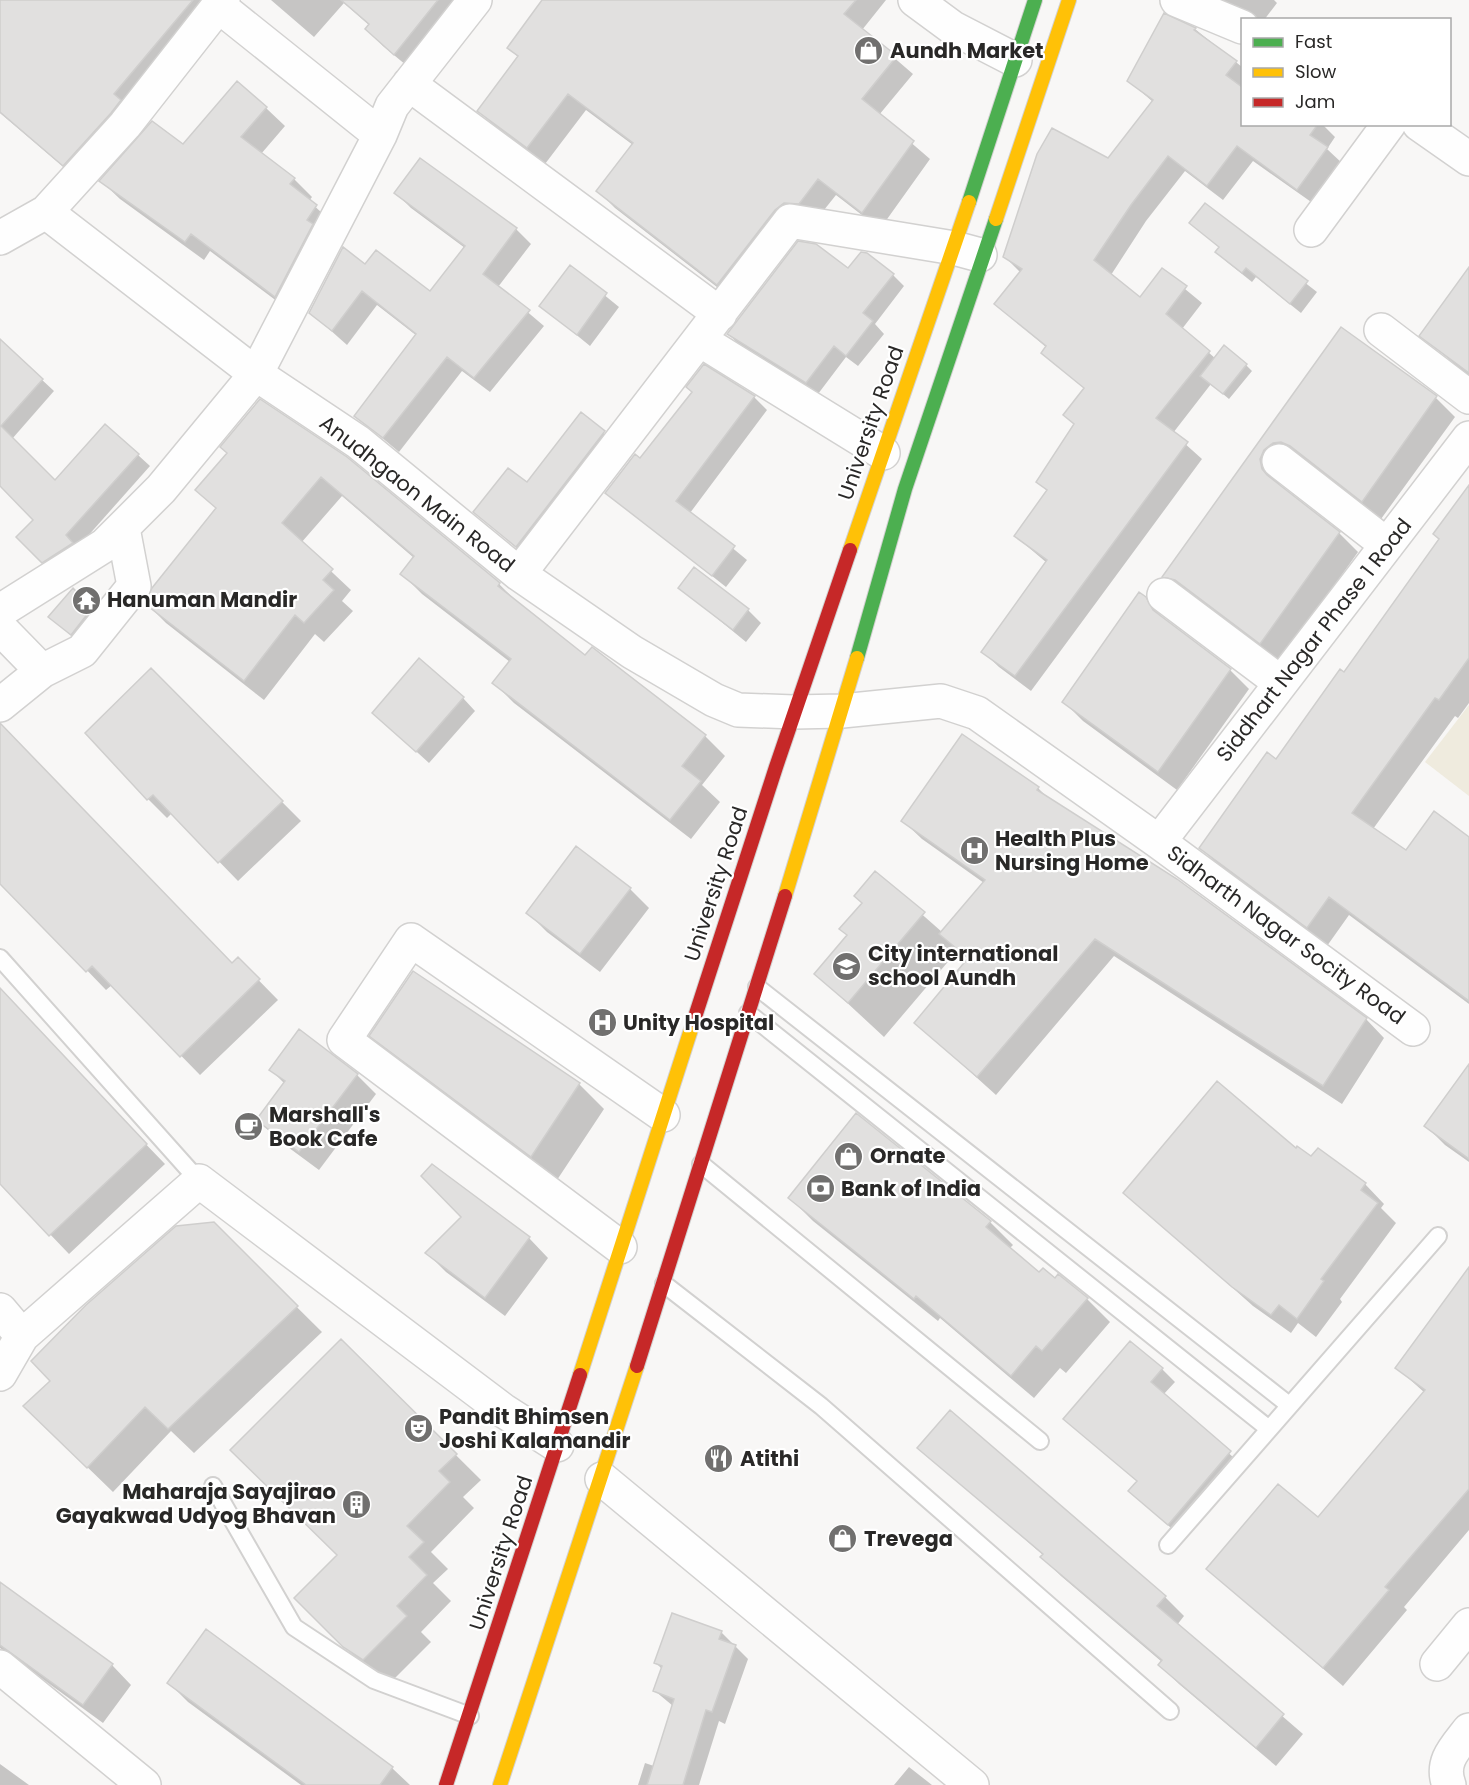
<svg xmlns="http://www.w3.org/2000/svg" width="1469" height="1785" font-family="Poppins,sans-serif">
	<style>
		.green { fill: #efebde }
		.shadow { fill: #0003 }
		.building { fill: #e1e0df; stroke: #cfcecd; stroke-width: 1.5 }
		.lines { fill: none; stroke-linecap: round; stroke-linejoin: round }
		.lane-casing { stroke: #d2d1d0; stroke-width: 20 }
		.street-casing { stroke: #d2d1d0; stroke-width: 36 }
		.fast-casing { stroke: #d2d1d1; stroke-width: 16 }
		.slow-casing { stroke: #d2d1d1; stroke-width: 16 }
		.jam-casing { stroke: #d2d1d1; stroke-width: 16 }
		.lane { stroke: #fefefe; stroke-width: 16 }
		.street { stroke: #fefefe; stroke-width: 33 }
		.fast { stroke: #4caf50; stroke-width: 14 }
		.slow { stroke: #ffc107; stroke-width: 14 }
		.jam { stroke: #c62828; stroke-width: 14 }
		.labels { text-anchor: middle; stroke-width: 4.5; stroke-linejoin: round; paint-order: stroke }
		.poi-label { font-size: 21px; font-weight: bold; fill: #292827; stroke: #fff; text-anchor: start }
		.street-label { font-size: 21px; fill: #292827; stroke: #fff }
	</style>
	<rect width="100%" height="100%" fill="#f8f7f6"/>
	<path class="green" d="M 1469,705 L 1469,796 L 1425,762 Z"/>
	<path class="shadow" d="M 7,0 L 223,0 L 80,181 L 0,113 L 0,9 Z
		M 271,0 L 471,0 L 412,70 L 383,46 L 367,29 L 370,26 L 344,3 L 314,37 Z
		M 544,0 L 886,0 L 862,30 L 913,74 L 879,115 L 930,159 L 880,229 L 836,195 L 816,220 L 801,220 L 735,301 L 615,208 L 598,191 L 633,145 L 586,110 L 545,164 L 496,128 L 479,111 L 519,58 L 509,48 Z
		M 1197,0 L 1274,0 L 1277,3 L 1264,20 L 1242,20 Z
		M 1164,15 L 1195,29 L 1242,67 L 1242,124 L 1322,124 L 1335,137 L 1327,149 L 1343,164 L 1314,204 L 1253,161 L 1223,200 L 1185,171 L 1146,221 L 1111,275 L 1140,299 L 1162,270 L 1202,303 L 1182,329 L 1216,359 L 1246,365 L 1252,371 L 1229,399 L 1211,384 L 1173,433 L 1202,459 L 1031,691 L 999,667 L 983,652 L 1047,563 L 1015,536 L 1048,492 L 1038,481 L 1075,425 L 1085,389 L 1043,353 L 1047,348 L 996,304 L 1021,273 L 1004,256 L 1108,160 L 1153,102 L 1129,81 Z
		M 266,108 L 285,126 L 261,154 L 294,179 L 312,197 L 309,201 L 335,225 L 294,314 L 210,251 L 204,260 L 120,199 L 101,181 Z
		M 421,160 L 516,229 L 531,244 L 498,287 L 544,326 L 490,392 L 462,371 L 399,452 L 356,416 L 417,336 L 377,305 L 347,345 L 311,313 L 365,266 L 430,293 L 465,248 L 411,208 L 396,193 Z
		M 1205,205 L 1317,292 L 1301,313 L 1256,277 L 1252,282 L 1227,262 L 1217,252 L 1220,248 L 1191,223 Z
		M 570,267 L 619,307 L 590,346 L 541,306 Z
		M 1469,269 L 1469,377 L 1421,335 Z
		M 848,271 L 893,275 L 904,286 L 875,324 L 884,334 L 858,366 L 846,357 L 818,394 L 740,346 L 729,334 Z
		M 1341,330 L 1436,398 L 1455,417 L 1381,519 L 1311,465 L 1301,461 L 1279,479 L 1280,488 L 1339,533 L 1358,552 L 1280,662 L 1183,596 L 1164,577 Z
		M 12,352 L 54,391 L 12,439 L 55,483 L 138,455 L 150,466 L 55,573 L 19,537 L 35,520 L 0,484 L 0,365 Z
		M 704,366 L 754,397 L 767,410 L 690,513 L 747,560 L 726,587 L 607,493 L 640,460 L 693,393 Z
		M 260,401 L 499,584 L 519,604 L 585,657 L 705,736 L 725,756 L 702,785 L 720,802 L 691,839 L 514,703 L 494,683 L 510,662 L 422,594 L 402,574 L 414,558 L 342,496 L 301,543 L 351,590 L 342,601 L 353,611 L 324,642 L 315,634 L 264,700 L 166,623 L 146,603 L 217,509 L 197,490 L 229,454 Z
		M 581,414 L 615,443 L 527,557 L 475,512 L 527,484 Z
		M 1469,486 L 1469,703 L 1458,718 L 1455,716 L 1373,829 L 1406,852 L 1469,839 L 1469,1004 L 1349,915 L 1327,946 L 1220,867 L 1201,848 L 1276,761 L 1344,674 L 1441,540 Z
		M 680,588 L 748,610 L 761,623 L 746,642 Z
		M 73,590 L 104,622 L 84,647 L 50,617 Z
		M 1145,598 L 1167,623 L 1230,670 L 1249,689 L 1177,790 L 1083,721 L 1064,702 Z
		M 151,670 L 301,821 L 238,881 L 172,813 L 167,818 L 148,799 Z
		M 463,698 L 475,711 L 429,763 L 374,713 Z
		M 0,734 L 232,964 L 238,959 L 278,1000 L 200,1075 L 112,985 L 106,990 L 0,880 Z
		M 1038,788 L 1049,799 L 1366,1019 L 1384,1038 L 1342,1104 L 1114,956 L 996,1095 L 916,1023 L 969,960 L 958,950 L 884,1037 L 816,974 L 849,936 L 875,873 L 942,932 L 984,883 L 922,839 L 903,821 Z
		M 630,889 L 649,908 L 600,972 L 547,932 L 528,913 Z
		M 0,993 L 165,1164 L 69,1254 L 0,1182 Z
		M 300,1031 L 357,1075 L 376,1094 L 319,1170 L 277,1139 L 258,1120 L 285,1084 L 271,1070 Z
		M 371,1035 L 579,1084 L 604,1109 L 557,1180 L 396,1061 Z
		M 1469,1067 L 1469,1162 L 1445,1145 L 1426,1126 Z
		M 1296,1150 L 1312,1158 L 1318,1150 L 1365,1184 L 1384,1204 L 1381,1208 L 1396,1223 L 1340,1299 L 1342,1302 L 1316,1337 L 1298,1323 L 1291,1333 L 1253,1306 L 1125,1192 Z
		M 432,1166 L 529,1238 L 548,1258 L 505,1316 L 446,1272 L 427,1253 L 463,1217 Z
		M 790,1198 L 990,1222 L 1013,1245 L 1009,1249 L 1039,1274 L 1055,1280 L 1087,1299 L 1110,1322 L 1066,1373 L 1060,1368 L 1034,1398 L 940,1318 L 938,1321 L 813,1221 Z
		M 213,1224 L 322,1332 L 194,1453 L 171,1431 L 113,1492 L 50,1431 Z
		M 1469,1270 L 1469,1530 L 1404,1607 L 1407,1610 L 1343,1686 L 1208,1569 L 1318,1519 L 1425,1393 L 1397,1368 Z
		M 341,1341 L 481,1480 L 463,1497 L 474,1508 L 431,1552 L 448,1569 L 433,1583 L 451,1601 L 421,1632 L 431,1642 L 389,1684 L 370,1672 L 296,1598 L 339,1556 Z
		M 1162,1369 L 1175,1382 L 1163,1395 L 1242,1465 L 1181,1537 L 1130,1491 L 1138,1482 L 1065,1419 Z
		M 919,1447 L 1165,1597 L 1184,1616 L 1177,1625 L 1303,1734 L 1276,1766 L 1179,1684 L 1160,1665 L 1162,1662 L 1061,1576 L 1042,1557 L 1044,1556 Z
		M 0,1584 L 112,1665 L 131,1685 L 103,1723 L 0,1648 Z
		M 721,1632 L 748,1659 L 725,1724 L 719,1721 L 699,1785 L 638,1785 L 645,1763 L 654,1766 L 673,1706 L 655,1691 L 662,1669 L 656,1663 Z
		M 169,1683 L 392,1768 L 410,1785 L 301,1785 L 188,1702 Z
		M 0,1764 L 29,1785 L 0,1785 Z
		M 909,1767 L 932,1785 L 894,1785 Z"/>
	<path class="building" d="M 0,0 L 193,0 L 114,94 L 121,100 L 111,113 L 63,166 L 0,112 Z
		M 341,0 L 438,0 L 394,55 L 365,29 L 369,24 Z
		M 542,0 L 856,0 L 844,14 L 897,56 L 862,99 L 914,141 L 862,213 L 818,179 L 799,204 L 784,203 L 775,210 L 717,285 L 596,191 L 633,143 L 568,94 L 527,148 L 477,111 L 518,56 L 507,48 Z
		M 1164,13 L 1196,28 L 1194,30 L 1237,61 L 1226,75 L 1242,87 L 1242,124 L 1318,124 L 1310,135 L 1328,147 L 1297,190 L 1237,146 L 1207,186 L 1168,156 L 1131,205 L 1094,260 L 1140,297 L 1162,268 L 1187,286 L 1166,314 L 1210,351 L 1156,418 L 1188,442 L 1015,676 L 981,652 L 1047,560 L 1014,536 L 1047,490 L 1036,482 L 1074,424 L 1063,415 L 1084,388 L 1041,353 L 1046,346 L 994,304 L 1022,269 L 1003,257 L 1037,154 L 1052,128 L 1108,158 L 1153,100 L 1127,81 Z
		M 237,81 L 267,107 L 241,137 L 295,178 L 290,184 L 317,205 L 307,220 L 313,224 L 275,297 L 191,234 L 185,242 L 99,181 L 152,121 L 183,144 Z
		M 420,158 L 517,228 L 483,274 L 530,310 L 474,378 L 447,357 L 383,438 L 354,416 L 416,334 L 362,291 L 332,331 L 309,313 L 343,247 L 365,264 L 376,250 L 430,291 L 465,246 L 394,193 Z
		M 1205,203 L 1308,281 L 1290,304 L 1246,268 L 1242,273 L 1215,252 L 1219,247 L 1189,223 Z
		M 798,241 L 816,244 L 848,268 L 861,252 L 867,253 L 894,274 L 863,313 L 873,321 L 846,356 L 834,346 L 806,383 L 727,334 Z
		M 570,265 L 607,293 L 577,335 L 539,306 Z
		M 1469,267 L 1469,373 L 1419,336 Z
		M 1341,327 L 1437,396 L 1362,502 L 1290,446 L 1281,442 L 1273,443 L 1264,450 L 1260,459 L 1262,469 L 1267,475 L 1340,532 L 1260,644 L 1175,580 L 1162,577 Z
		M 0,339 L 43,379 L 1,426 L 55,480 L 105,424 L 139,454 L 66,535 L 73,543 L 42,563 L 16,537 L 33,520 L 0,486 Z
		M 1224,345 L 1247,364 L 1223,394 L 1200,376 Z
		M 704,364 L 755,396 L 676,501 L 735,546 L 712,576 L 605,493 L 635,454 L 640,458 L 692,392 L 686,387 Z
		M 260,399 L 347,457 L 500,583 L 498,586 L 585,655 L 592,647 L 706,735 L 682,766 L 701,781 L 670,820 L 492,683 L 511,659 L 400,574 L 414,556 L 321,477 L 282,523 L 333,569 L 323,580 L 334,590 L 304,623 L 295,615 L 244,681 L 144,603 L 152,588 L 216,508 L 195,490 L 227,453 L 220,447 Z
		M 581,412 L 605,431 L 516,547 L 473,512 L 508,468 L 527,482 Z
		M 1469,485 L 1469,658 L 1439,700 L 1435,698 L 1352,813 L 1406,850 L 1434,811 L 1469,837 L 1469,1001 L 1329,897 L 1307,928 L 1199,848 L 1267,752 L 1276,759 L 1340,669 L 1344,672 L 1439,539 L 1433,534 Z
		M 694,567 L 749,609 L 733,630 L 678,588 Z
		M 73,588 L 92,608 L 71,635 L 48,617 Z
		M 1139,592 L 1146,597 L 1153,610 L 1231,669 L 1158,772 L 1062,702 Z
		M 419,658 L 464,697 L 416,752 L 372,713 Z
		M 151,668 L 283,801 L 218,863 L 153,795 L 147,800 L 85,733 Z
		M 0,723 L 232,963 L 238,957 L 260,979 L 180,1057 L 92,966 L 86,972 L 0,884 Z
		M 962,734 L 1039,787 L 1037,790 L 1177,879 L 1367,1018 L 1323,1086 L 1095,939 L 977,1077 L 914,1023 L 968,958 L 939,934 L 985,880 L 901,821 Z
		M 576,846 L 631,888 L 580,954 L 526,913 Z
		M 875,871 L 925,912 L 848,1003 L 814,974 L 847,935 L 839,929 L 862,903 L 854,896 Z
		M 413,971 L 580,1083 L 531,1157 L 369,1036 Z
		M 0,988 L 147,1144 L 49,1236 L 0,1184 Z
		M 299,1029 L 358,1074 L 299,1152 L 256,1120 L 285,1081 L 269,1070 Z
		M 1469,1064 L 1469,1159 L 1424,1126 Z
		M 1217,1081 L 1296,1148 L 1297,1146 L 1311,1156 L 1318,1148 L 1366,1183 L 1361,1190 L 1378,1203 L 1321,1279 L 1324,1281 L 1297,1319 L 1279,1305 L 1271,1315 L 1232,1287 L 1123,1193 Z
		M 856,1113 L 991,1221 L 986,1227 L 1039,1272 L 1043,1268 L 1055,1278 L 1058,1274 L 1088,1298 L 1042,1351 L 1036,1346 L 1011,1376 L 916,1296 L 914,1299 L 788,1198 Z
		M 432,1164 L 530,1237 L 485,1298 L 425,1253 L 461,1217 L 421,1176 Z
		M 214,1222 L 298,1306 L 168,1429 L 145,1407 L 87,1468 L 23,1406 L 50,1381 L 31,1361 L 86,1305 L 176,1226 Z
		M 1469,1267 L 1469,1489 L 1385,1587 L 1389,1590 L 1323,1668 L 1206,1569 L 1278,1484 L 1318,1517 L 1425,1390 L 1395,1368 Z
		M 341,1339 L 457,1454 L 439,1471 L 450,1482 L 407,1526 L 424,1542 L 409,1557 L 427,1575 L 397,1606 L 407,1616 L 363,1660 L 343,1647 L 294,1598 L 337,1555 L 230,1450 Z
		M 1130,1341 L 1163,1368 L 1151,1382 L 1231,1451 L 1168,1525 L 1128,1491 L 1137,1481 L 1063,1419 Z
		M 950,1410 L 1166,1596 L 1157,1606 L 1284,1714 L 1256,1748 L 1158,1665 L 1162,1660 L 1040,1557 L 1043,1554 L 917,1448 Z
		M 0,1582 L 113,1664 L 83,1705 L 0,1645 Z
		M 672,1613 L 722,1631 L 719,1639 L 736,1645 L 712,1712 L 706,1710 L 683,1785 L 647,1785 L 674,1699 L 653,1691 L 662,1666 L 654,1663 Z
		M 206,1629 L 393,1767 L 380,1785 L 306,1785 L 167,1683 Z"/>
	<g class="lines">
		<defs>
			<path id="lane" d="M 0,958 L 199,1181
				M 757,987 L 1289,1405
				M 748,1013 L 1269,1429
				M 701,1164 L 1040,1441
				M 664,1284 L 821,1406 L 1170,1711
				M 213,1486 L 294,1627 L 374,1680 L 470,1716
				M 1168,1545 L 1438,1236"/>
			<path id="street" d="M 915,0 L 953,28 L 1015,60
				M 1177,0 L 1242,27
				M 220,7 L 380,135
				M 409,84 L 720,314
				M 1419,124 L 1469,159
				M 46,212 L 256,374 L 358,442 L 519,574 L 632,652 L 714,700 L 738,710 L 794,712 L 842,711 L 941,701 L 977,713 L 1159,842 L 1413,1029
				M 1311,230 L 1389,124
				M 0,238 L 46,212 L 125,125 L 223,0
				M 1381,330 L 1469,397
				M 700,340 L 883,453
				M 1279,461 L 1387,545
				M 519,574 L 790,221 L 954,248 L 980,255
				M 1164,595 L 1281,683
				M 0,611 L 105,545 L 161,489 L 256,374 L 380,135 L 392,106 L 475,0
				M 0,628 L 42,671 L 0,705
				M 42,671 L 82,651 L 134,586 L 123,528
				M 1159,842 L 1469,438
				M 620,1247 L 344,1040 L 411,940 L 663,1115
				M 0,1310 L 22,1336 L 199,1181 L 504,1411 L 557,1445
				M 0,1374 L 22,1336
				M 602,1479 L 972,1785
				M 1437,1664 L 1469,1625
				M 0,1667 L 144,1785
				M 1449,1785 C 1440,1762 1455,1748 1469,1730"/>
			<path id="fast" d="M 969,202 L 1035,0
				M 857,658 L 905,489 L 996,219"/>
			<path id="slow" d="M 996,219 L 1069,0
				M 850,550 L 969,202
				M 785,896 L 857,658
				M 580,1375 L 694,1020
				M 500,1785 L 637,1366"/>
			<path id="jam" d="M 694,1020 L 776,767 L 850,550
				M 637,1366 L 785,896
				M 446,1785 L 580,1375"/>
		</defs>
		<use href="#lane" class="lane-casing"/>
		<use href="#street" class="street-casing"/>
		<use href="#fast" class="fast-casing"/>
		<use href="#slow" class="slow-casing"/>
		<use href="#jam" class="jam-casing"/>
		<use href="#lane" class="lane"/>
		<use href="#street" class="street"/>
		<use href="#fast" class="fast"/>
		<use href="#slow" class="slow"/>
		<use href="#jam" class="jam"/>
	</g>
	<defs>
		<symbol id="shop-disc" viewBox="-11 -11 22 22"><circle r="9.5" fill="#71706f" stroke="#fff"/><path d="M-5-2.5h2.3a2.7 3.5 0 0 1 5.4 0H5L5.5 6h-11ZM-1.5-2.5h3a1.5 2.3 0 0 0-3 0Z" fill="#fff"/></symbol>
		<symbol id="temple-disc" viewBox="-11 -11 22 22"><circle r="9.5" fill="#71706f" stroke="#fff"/><path d="M0-6L5-2H3V0L6.5 2.5H4V6H1.5V3h-3V6H-4V2.5H-6.5L-3 0V-2H-5Z" fill="#fff"/></symbol>
		<symbol id="hospital-disc" viewBox="-11 -11 22 22"><circle r="9.5" fill="#71706f" stroke="#fff"/><path d="M-5-5h3v3.5h4V-5h3V5h-3V1.5h-4V5h-3Z" fill="#fff"/></symbol>
		<symbol id="school-disc" viewBox="-11 -11 22 22"><circle r="9.5" fill="#71706f" stroke="#fff"/><path d="M0-5L7-2L0 1L-7-2ZM-4 1L0 2.5L4 1V4Q0 6-4 4Z" fill="#fff"/></symbol>
		<symbol id="cafe-disc" viewBox="-11 -11 22 22"><circle r="9.5" fill="#71706f" stroke="#fff"/><path d="M-5.5-4.5H6V0H3Q3 3.5 0 3.5H-2.5Q-5.5 3.5-5.5 0ZM3-3.2v2h1.7v-2ZM-6 4.5H4V6H-6Z" fill="#fff"/></symbol>
		<symbol id="bank-disc" viewBox="-11 -11 22 22"><circle r="9.5" fill="#71706f" stroke="#fff"/><path d="M-6-4H6V4H-6ZM0-2.3a2.3 2.3 0 1 0 0 4.6a2.3 2.3 0 1 0 0-4.6Z" fill="#fff"/></symbol>
		<symbol id="theatre-disc" viewBox="-11 -11 22 22"><circle r="9.5" fill="#71706f" stroke="#fff"/><path d="M-5-5.5Q0-4 5-5.5V0Q5 5 0 6Q-5 5-5 0ZM-3.3-2.5H-1v1.5H-3.3ZM1-2.5H3.3v1.5H1ZM-2.8 1Q0 5.5 2.8 1Z" fill="#fff"/></symbol>
		<symbol id="restaurant-disc" viewBox="-11 -11 22 22"><circle r="9.5" fill="#71706f" stroke="#fff"/><path d="M-5-6h1v4h1v-4h1v4h1v-4h1v5L-1.5 .5V6h-2V.5L-5-1ZM5-6V6H3V1.5H1.5Q1.5-4 5-6Z" fill="#fff"/></symbol>
		<symbol id="building-disc" viewBox="-11 -11 22 22"><circle r="9.5" fill="#71706f" stroke="#fff"/><path d="M-4-6H4V6H1V3H-1V6H-4ZM-2.5-4.3h1.7v1.8h-1.7ZM.8-4.3h1.7v1.8H.8ZM-2.5-1h1.7V.8h-1.7ZM.8-1h1.7V.8H.8Z" fill="#fff"/></symbol>
	</defs>
	<g fill-rule="evenodd">
		<use href="#shop-disc" x="852" y="34" width="33" height="33"/>
		<use href="#temple-disc" x="70" y="584" width="33" height="33"/>
		<use href="#hospital-disc" x="958" y="834" width="33" height="33"/>
		<use href="#school-disc" x="830" y="950" width="33" height="33"/>
		<use href="#hospital-disc" x="586" y="1006" width="33" height="33"/>
		<use href="#cafe-disc" x="232" y="1110" width="33" height="33"/>
		<use href="#shop-disc" x="832" y="1140" width="33" height="33"/>
		<use href="#bank-disc" x="804" y="1172" width="33" height="33"/>
		<use href="#theatre-disc" x="402" y="1412" width="33" height="33"/>
		<use href="#restaurant-disc" x="702" y="1442" width="33" height="33"/>
		<use href="#building-disc" x="340" y="1488" width="33" height="33"/>
		<use href="#shop-disc" x="826" y="1522" width="33" height="33"/>
	</g>
	<g class="labels">
		<g class="poi-label">
			<text x="890" y="58">Aundh Market</text>
			<text x="107" y="607">Hanuman Mandir</text>
			<text x="995" y="846">Health Plus<tspan x="995" dy="24">Nursing Home</tspan></text>
			<text x="868" y="961">City international<tspan x="868" dy="24">school Aundh</tspan></text>
			<text x="623" y="1030">Unity Hospital</text>
			<text x="269" y="1122">Marshall's<tspan x="269" dy="24">Book Cafe</tspan></text>
			<text x="870" y="1163">Ornate</text>
			<text x="841" y="1196">Bank of India</text>
			<text x="439" y="1424">Pandit Bhimsen<tspan x="439" dy="24">Joshi Kalamandir</tspan></text>
			<text x="740" y="1466">Atithi</text>
			<text x="336" y="1499" text-anchor="end">Maharaja Sayajirao<tspan x="336" dy="24">Gayakwad Udyog Bhavan</tspan></text>
			<text x="864" y="1546">Trevega</text>
		</g>
		<g class="street-label">
			<text transform="translate(871 423) rotate(-71)" y="7">University Road</text>
			<text transform="translate(417 494) rotate(38)" y="7">Anudhgaon Main Road</text>
			<text transform="translate(1314 640) rotate(-52)" y="7">Siddhart Nagar Phase 1 Road</text>
			<text transform="translate(716 884) rotate(-72)" y="7">University Road</text>
			<text transform="translate(1286 935) rotate(36)" y="7">Sidharth Nagar Socity Road</text>
			<text transform="translate(501 1553) rotate(-72)" y="7">University Road</text>
		</g>
	</g>
	<rect x="1241" y="18" width="210" height="108" fill="#ffffff" stroke="#a9a9a9" stroke-width="1.5"/>
	<rect x="1253" y="38" width="30" height="9" fill="#4caf50" stroke="#a9a9a9" stroke-width="1.5"/>
	<text x="1295" y="48" font-size="18" fill="#292827">Fast</text>
	<rect x="1253" y="68" width="30" height="9" fill="#ffc107" stroke="#a9a9a9" stroke-width="1.5"/>
	<text x="1295" y="78" font-size="18" fill="#292827">Slow</text>
	<rect x="1253" y="98" width="30" height="9" fill="#c62828" stroke="#a9a9a9" stroke-width="1.5"/>
	<text x="1295" y="108" font-size="18" fill="#292827">Jam</text>
</svg>
